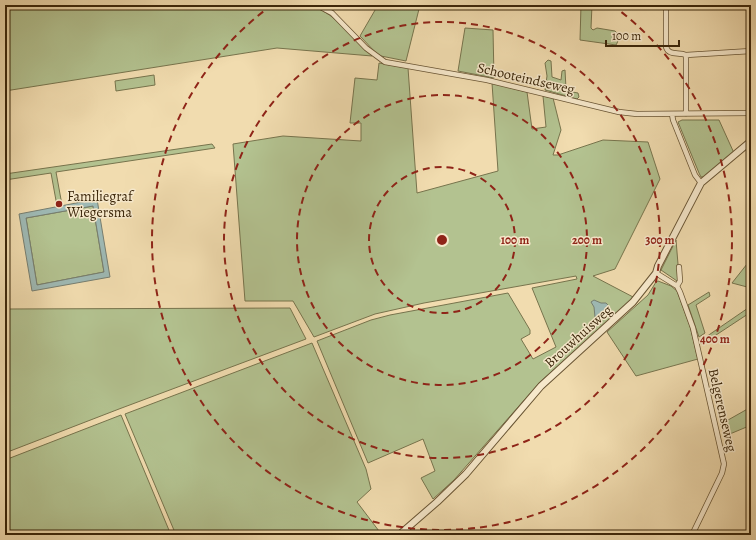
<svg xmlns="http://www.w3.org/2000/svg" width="756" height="540" font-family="Alegreya,serif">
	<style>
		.green { fill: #b3c290; stroke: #77744d }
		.water { fill: #9eb9b4; stroke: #767e70; fill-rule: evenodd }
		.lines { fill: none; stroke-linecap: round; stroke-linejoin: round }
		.minor-casing { stroke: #685433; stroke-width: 6 }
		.tertiary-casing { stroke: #685433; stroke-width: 8 }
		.minor { stroke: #f6e8cb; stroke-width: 4.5 }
		.tertiary { stroke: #f6e8cb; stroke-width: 6 }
		.ring { fill: none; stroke: #8f2418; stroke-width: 2; stroke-dasharray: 7 5 }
		.poi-dot { fill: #8f2418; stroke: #f6e8cb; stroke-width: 1.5 }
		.labels { text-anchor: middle; stroke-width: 3; stroke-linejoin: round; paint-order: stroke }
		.street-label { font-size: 14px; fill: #3b260a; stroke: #f6e8cb }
		.poi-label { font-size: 14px; fill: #3b260a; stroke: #f6e8cb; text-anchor: start }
		.centre { fill: #8f2418; stroke: #f6e8cb; stroke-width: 2 }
		.ring-label { font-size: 12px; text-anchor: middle; font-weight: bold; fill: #8f2418; stroke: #f6e8cb; stroke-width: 3; stroke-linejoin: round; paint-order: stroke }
	</style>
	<rect width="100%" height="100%" fill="#f1dcaf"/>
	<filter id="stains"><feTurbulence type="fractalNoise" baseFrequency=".005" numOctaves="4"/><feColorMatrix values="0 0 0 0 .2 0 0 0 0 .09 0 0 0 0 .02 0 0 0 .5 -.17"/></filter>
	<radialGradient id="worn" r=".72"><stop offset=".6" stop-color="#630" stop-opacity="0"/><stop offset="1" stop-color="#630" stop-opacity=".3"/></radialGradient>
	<path class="green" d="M 5,5 L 313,5 C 336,17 356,36 372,56 L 277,48 L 5,91 Z
		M 378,5 L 420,5 L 406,61 L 381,56 L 376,53 L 360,36 Z
		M 581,5 L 592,5 L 591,28 L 593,30 L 597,28 L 615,31 C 620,35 619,40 616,45 L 580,40 Z
		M 465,28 L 493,30 L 494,78 L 458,71 Z
		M 548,60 L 551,61 L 552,77 L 561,80 L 562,71 L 565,70 L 566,89 L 567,91 L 578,93 L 579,97 L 577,99 L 545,90 L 547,76 L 545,63 Z
		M 379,63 L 408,68 L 417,193 L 498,171 L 492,83 L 527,92 L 532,129 L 546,127 L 543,96 L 553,98 L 561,130 L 553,155 L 558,155 L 603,140 L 648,142 L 660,179 L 615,269 L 593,276 L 635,298 L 540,382 L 454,480 L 433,499 L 421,478 L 435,471 L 423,439 L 368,463 L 317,341 L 371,320 L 390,315 L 508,293 L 530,330 L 530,334 L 521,339 L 533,359 L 556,347 L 532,288 L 577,279 L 576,276 L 424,303 L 375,314 L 314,337 L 293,301 L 245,301 L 233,144 L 283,136 L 361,141 L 361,123 L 350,123 L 355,78 L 377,80 Z
		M 154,75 L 155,85 L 116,91 L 115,81 Z
		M 682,120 L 719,120 L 734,153 L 704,177 L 701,177 L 699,173 L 678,122 Z
		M 212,144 L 215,148 L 56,172 L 62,205 L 57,206 L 51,173 L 5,180 L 5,174 Z
		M 93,206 L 104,272 L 37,285 L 26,218 Z
		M 676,240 L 679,276 L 677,281 L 661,270 Z
		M 751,259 L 751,288 L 732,283 Z
		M 658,281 L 671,286 L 677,291 L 690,326 L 698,359 L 636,376 L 607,332 L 648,295 L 656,282 Z
		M 709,292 L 710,296 L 696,305 L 705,333 L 699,337 L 688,305 Z
		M 751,306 L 751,312 L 710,339 L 701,344 L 700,341 Z
		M 290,308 L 306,339 L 119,409 L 5,453 L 5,309 Z
		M 312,343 L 366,469 L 371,489 L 357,502 L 382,535 L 176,535 L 125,414 Z
		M 751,407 L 751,427 L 749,426 L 725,436 L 721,424 Z
		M 121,415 L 171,535 L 80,535 L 77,533 L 76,534 L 77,535 L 5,535 L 5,460 Z"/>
	<path class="water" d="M 97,199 L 110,277 L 32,291 L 19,214 ZM 93,206 L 104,272 L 37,285 L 26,218 Z
		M 594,300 L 601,303 L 606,303 L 609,306 L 607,311 L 597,317 L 595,317 L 594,307 L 591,302 Z"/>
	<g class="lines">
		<defs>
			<path id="minor" d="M 317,5 L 332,13 L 366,48 L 385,62 L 487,80 L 619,112 L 637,114 L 751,113
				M 666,5 L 666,47 C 669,56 678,52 686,55 L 751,51
				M 686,55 L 686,114
				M 672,114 L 673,120 L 695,175 L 701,183
				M 656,273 L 677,286 L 680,292 L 693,328 L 724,464 L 722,473 L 692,535
				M 677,286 L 680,281 L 679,267"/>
			<path id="tertiary" d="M 399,535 L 437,502 L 466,474 L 541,386 L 633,302 L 656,273 L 658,266 L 701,183 L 751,141"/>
		</defs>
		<use href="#minor" class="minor-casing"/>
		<use href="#tertiary" class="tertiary-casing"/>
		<use href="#minor" class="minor"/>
		<use href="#tertiary" class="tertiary"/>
	</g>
	<g class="ring">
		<circle cx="442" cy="240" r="73"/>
		<circle cx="442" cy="240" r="145"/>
		<circle cx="442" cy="240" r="218"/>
		<path d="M612 5A290 290 0 1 1 272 5"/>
	</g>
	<circle class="poi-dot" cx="59" cy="204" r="4"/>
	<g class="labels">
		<g class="street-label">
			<text transform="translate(526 78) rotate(13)" y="5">Schooteindseweg</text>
			<text transform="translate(578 336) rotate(-42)" y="5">Brouwhuisweg</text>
			<text transform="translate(723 410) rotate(77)" y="5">Belgerenseweg</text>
		</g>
		<g class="poi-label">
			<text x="67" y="201">Familiegraf<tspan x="67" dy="16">Wiegersma</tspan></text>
		</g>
	</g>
	<circle cx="442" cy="240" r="6" class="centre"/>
	<g class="ring-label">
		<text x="515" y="244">100 m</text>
		<text x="587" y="244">200 m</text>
		<text x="660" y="244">300 m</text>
		<text x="715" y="343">400 m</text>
	</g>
	<rect width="756" height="540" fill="none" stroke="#f1dcaf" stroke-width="20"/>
	<rect x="6" y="6" width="744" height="528" fill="none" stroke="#3b260a" stroke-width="2"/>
	<rect x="10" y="10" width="736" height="520" fill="none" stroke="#3b260a"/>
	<path d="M606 40v6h73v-6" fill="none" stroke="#3b260a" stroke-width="2"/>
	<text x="612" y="40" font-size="12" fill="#3b260a" stroke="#f6e8cb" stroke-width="3" paint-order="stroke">100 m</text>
	<rect width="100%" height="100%" filter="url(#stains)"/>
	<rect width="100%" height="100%" fill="url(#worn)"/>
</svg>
